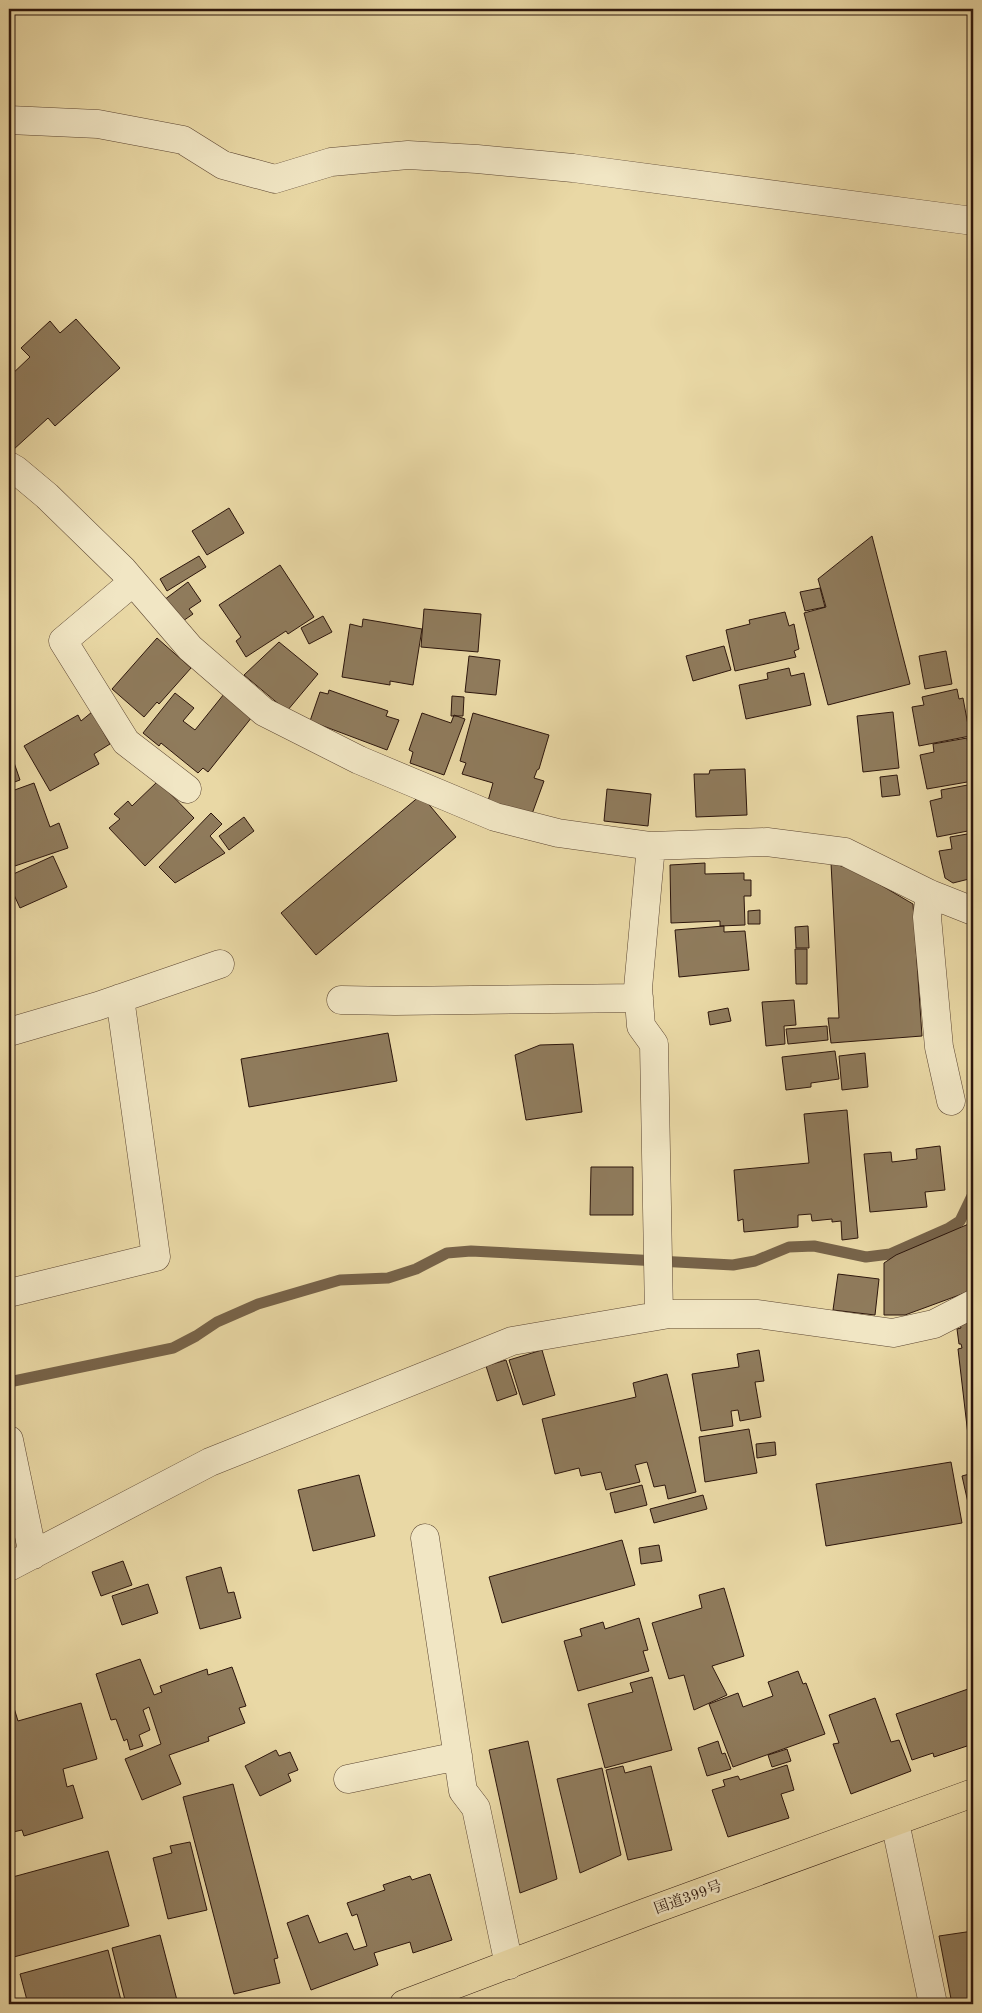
<svg xmlns="http://www.w3.org/2000/svg" width="982" height="2013" font-family="'Old Standard TT','Noto Serif JP',serif">
	<style>
		.water { fill: #a99671; stroke: #776349 }
		.lines { fill: none; stroke-linecap: round; stroke-linejoin: round }
		.stream { stroke: #776349; stroke-width: 11 }
		.building { fill: #8f7b5c; stroke: #2d160c }
		.street-casing { stroke: #5c4632; stroke-width: 29 }
		.highway-casing { stroke: #2d160c; stroke-width: 29 }
		.street { stroke: #f1e6c4; stroke-width: 28 }
		.highway { stroke: #e9d8a5; stroke-width: 28 }
		.labels { text-anchor: middle; stroke-width: 5; stroke-linejoin: round; paint-order: stroke }
		.street-label { font-size: 15px; fill: #2d160c; stroke: #f1e6c4 }
	</style>
	<rect width="100%" height="100%" fill="#e9d8a5"/>
	<filter id="stains"><feTurbulence type="fractalNoise" baseFrequency=".004" numOctaves="4"/><feColorMatrix values="0 0 0 0 .2 0 0 0 0 .09 0 0 0 0 .02 0 0 0 .5 -.17"/></filter>
	<radialGradient id="worn" r=".72"><stop offset=".6" stop-color="#630" stop-opacity="0"/><stop offset="1" stop-color="#630" stop-opacity=".3"/></radialGradient>
	<path class="water" d="M 535,9 L 827,9 L 711,13 Z"/>
	<g class="lines">
		<path class="stream" d="M 9,1382 L 173,1348 L 196,1336 L 217,1322 L 258,1304 L 340,1280 L 388,1278 L 416,1269 L 447,1253 L 471,1251 L 733,1265 L 755,1261 L 789,1247 L 814,1246 L 866,1257 L 890,1254 L 949,1228 L 960,1221 L 973,1194"/>
	</g>
	<path class="building" d="M 76,319 L 120,368 L 55,426 L 48,418 L 13,450 L 9,445 L 9,377 L 30,357 L 21,348 L 50,321 L 60,333 Z
		M 229,508 L 244,533 L 207,555 L 192,531 Z
		M 872,536 L 910,684 L 828,705 L 804,613 L 826,607 L 818,579 Z
		M 199,556 L 206,567 L 167,591 L 160,579 Z
		M 280,565 L 314,617 L 288,634 L 286,631 L 246,657 L 236,641 L 241,637 L 219,605 Z
		M 188,582 L 201,601 L 189,609 L 193,614 L 180,623 L 164,600 Z
		M 820,588 L 825,607 L 805,611 L 800,592 Z
		M 424,609 L 481,614 L 478,652 L 421,647 Z
		M 785,612 L 789,626 L 794,624 L 799,649 L 794,651 L 796,657 L 735,671 L 726,630 L 750,624 L 749,620 Z
		M 323,616 L 332,632 L 309,644 L 301,628 Z
		M 363,619 L 422,629 L 413,685 L 390,681 L 390,685 L 342,677 L 350,624 L 362,627 Z
		M 157,638 L 191,668 L 159,704 L 157,702 L 144,717 L 112,689 Z
		M 279,642 L 318,674 L 287,711 L 244,675 Z
		M 724,646 L 731,670 L 693,681 L 686,656 Z
		M 946,651 L 952,684 L 925,689 L 919,656 Z
		M 469,656 L 500,660 L 496,695 L 465,692 Z
		M 789,668 L 791,676 L 804,673 L 811,705 L 746,719 L 739,685 L 768,679 L 767,673 Z
		M 957,689 L 959,699 L 963,698 L 970,736 L 919,746 L 912,707 L 924,705 L 922,697 Z
		M 329,690 L 388,711 L 386,716 L 399,720 L 387,750 L 310,721 L 320,692 L 328,694 Z
		M 175,693 L 194,708 L 183,721 L 195,730 L 224,694 L 252,717 L 208,772 L 203,768 L 198,773 L 161,743 L 159,746 L 143,733 Z
		M 452,696 L 464,697 L 463,716 L 451,716 Z
		M 92,712 L 110,744 L 94,754 L 99,764 L 50,791 L 24,746 L 78,715 L 81,721 Z
		M 893,712 L 899,768 L 863,772 L 857,716 Z
		M 422,713 L 451,723 L 454,715 L 465,719 L 444,775 L 410,763 L 413,752 L 409,750 Z
		M 473,713 L 549,735 L 539,769 L 537,770 L 534,778 L 544,781 L 532,814 L 488,801 L 493,783 L 462,774 L 466,763 L 460,761 Z
		M 967,738 L 968,745 L 972,744 L 973,751 L 973,781 L 927,789 L 920,755 L 934,752 L 933,744 Z
		M 9,748 L 20,780 L 9,784 Z
		M 745,769 L 747,815 L 696,817 L 694,774 L 709,774 L 710,770 Z
		M 897,775 L 900,795 L 882,797 L 880,777 Z
		M 158,781 L 194,818 L 145,866 L 109,828 L 120,819 L 114,814 L 128,801 L 132,806 Z
		M 34,783 L 50,827 L 59,823 L 68,848 L 9,868 L 9,792 Z
		M 973,784 L 973,830 L 937,837 L 930,801 L 942,798 L 941,790 Z
		M 607,789 L 651,794 L 648,826 L 604,821 Z
		M 421,795 L 456,837 L 316,955 L 281,913 Z
		M 211,813 L 222,824 L 210,836 L 225,853 L 175,883 L 159,867 Z
		M 244,817 L 254,831 L 229,850 L 219,836 Z
		M 973,833 L 973,878 L 953,883 L 945,878 L 939,851 L 952,849 L 950,837 Z
		M 53,856 L 67,887 L 20,908 L 9,884 L 9,876 Z
		M 705,863 L 705,874 L 744,873 L 744,880 L 751,880 L 751,896 L 744,896 L 745,925 L 720,926 L 720,921 L 671,923 L 670,865 Z
		M 831,863 L 855,870 L 913,904 L 922,1036 L 831,1043 L 828,1018 L 839,1018 Z
		M 760,910 L 760,924 L 748,924 L 748,911 Z
		M 724,926 L 724,932 L 745,931 L 749,970 L 679,977 L 675,930 Z
		M 808,926 L 809,948 L 796,948 L 795,927 Z
		M 795,949 L 807,949 L 807,984 L 796,984 Z
		M 794,1000 L 796,1025 L 784,1026 L 785,1044 L 766,1046 L 762,1002 Z
		M 728,1008 L 731,1021 L 710,1025 L 708,1012 Z
		M 827,1026 L 828,1040 L 788,1044 L 786,1029 Z
		M 388,1033 L 397,1081 L 249,1107 L 241,1059 Z
		M 573,1044 L 582,1112 L 526,1120 L 515,1055 L 540,1045 Z
		M 835,1051 L 839,1079 L 811,1083 L 811,1087 L 786,1090 L 782,1057 Z
		M 865,1053 L 868,1087 L 842,1090 L 839,1056 Z
		M 847,1110 L 858,1238 L 842,1240 L 841,1221 L 832,1222 L 832,1219 L 812,1221 L 811,1214 L 798,1215 L 798,1227 L 744,1232 L 743,1219 L 738,1221 L 734,1170 L 809,1163 L 804,1114 Z
		M 940,1146 L 945,1190 L 925,1192 L 927,1207 L 870,1212 L 864,1154 L 891,1152 L 892,1162 L 917,1159 L 916,1149 Z
		M 591,1167 L 633,1167 L 633,1215 L 590,1215 Z
		M 973,1218 L 973,1290 L 905,1315 L 884,1315 L 884,1263 L 896,1255 L 971,1223 Z
		M 838,1274 L 879,1279 L 875,1315 L 833,1310 Z
		M 973,1315 L 973,1434 L 968,1435 L 958,1349 L 962,1348 L 961,1344 L 959,1344 L 957,1329 L 961,1328 L 959,1322 Z
		M 542,1350 L 555,1395 L 523,1405 L 509,1360 Z
		M 759,1350 L 764,1381 L 755,1382 L 761,1417 L 740,1421 L 738,1410 L 731,1411 L 733,1426 L 701,1431 L 692,1374 L 739,1367 L 737,1354 Z
		M 506,1360 L 517,1394 L 497,1401 L 486,1366 Z
		M 667,1374 L 696,1492 L 668,1499 L 665,1485 L 654,1487 L 647,1462 L 635,1465 L 640,1482 L 606,1490 L 601,1472 L 581,1476 L 579,1468 L 555,1474 L 542,1419 L 636,1397 L 633,1383 Z
		M 749,1429 L 757,1473 L 705,1482 L 699,1437 Z
		M 775,1442 L 776,1455 L 757,1458 L 756,1444 Z
		M 951,1462 L 962,1523 L 826,1546 L 816,1484 Z
		M 973,1473 L 973,1515 L 971,1516 L 962,1476 Z
		M 359,1475 L 375,1536 L 313,1551 L 298,1490 Z
		M 642,1485 L 647,1505 L 615,1513 L 610,1493 Z
		M 703,1495 L 707,1509 L 654,1523 L 650,1509 Z
		M 622,1540 L 635,1585 L 502,1623 L 489,1577 Z
		M 659,1545 L 662,1561 L 641,1564 L 639,1548 Z
		M 123,1561 L 132,1585 L 101,1596 L 92,1572 Z
		M 221,1567 L 228,1593 L 234,1592 L 241,1618 L 200,1629 L 186,1577 Z
		M 148,1584 L 158,1613 L 122,1625 L 112,1596 Z
		M 724,1588 L 744,1656 L 712,1666 L 727,1695 L 694,1710 L 684,1675 L 669,1679 L 652,1623 L 702,1608 L 699,1595 Z
		M 639,1618 L 648,1650 L 643,1651 L 649,1671 L 578,1691 L 564,1641 L 582,1636 L 580,1629 L 603,1622 L 605,1629 Z
		M 140,1659 L 154,1695 L 162,1692 L 160,1686 L 207,1669 L 208,1675 L 232,1667 L 246,1706 L 239,1708 L 245,1723 L 208,1737 L 209,1741 L 169,1755 L 181,1784 L 142,1800 L 125,1759 L 161,1744 L 149,1707 L 143,1710 L 150,1730 L 139,1735 L 143,1746 L 130,1750 L 127,1739 L 124,1741 L 116,1719 L 111,1720 L 96,1674 Z
		M 798,1671 L 803,1684 L 806,1683 L 825,1734 L 733,1767 L 709,1704 L 738,1693 L 743,1707 L 773,1696 L 768,1682 Z
		M 652,1677 L 672,1750 L 605,1768 L 588,1704 L 633,1692 L 630,1683 Z
		M 971,1688 L 973,1694 L 973,1744 L 934,1757 L 933,1753 L 912,1760 L 896,1714 Z
		M 875,1698 L 891,1742 L 899,1740 L 911,1771 L 851,1794 L 833,1744 L 839,1743 L 829,1715 Z
		M 81,1703 L 97,1759 L 63,1769 L 67,1787 L 73,1785 L 83,1818 L 24,1836 L 22,1830 L 13,1832 L 9,1818 L 9,1804 L 11,1803 L 9,1792 L 9,1710 L 14,1708 L 18,1721 Z
		M 528,1741 L 557,1879 L 520,1893 L 489,1750 Z
		M 718,1741 L 722,1754 L 725,1753 L 731,1769 L 707,1776 L 698,1748 Z
		M 787,1749 L 791,1761 L 772,1767 L 768,1755 Z
		M 276,1750 L 279,1756 L 290,1752 L 298,1770 L 288,1774 L 291,1781 L 260,1796 L 245,1766 Z
		M 787,1765 L 794,1790 L 781,1794 L 789,1818 L 728,1837 L 712,1790 L 725,1786 L 723,1780 L 738,1776 L 740,1780 Z
		M 623,1766 L 625,1773 L 651,1766 L 672,1850 L 628,1860 L 606,1770 Z
		M 602,1768 L 621,1855 L 580,1873 L 557,1779 Z
		M 233,1784 L 278,1958 L 274,1959 L 280,1983 L 234,1994 L 183,1797 Z
		M 190,1842 L 207,1910 L 168,1919 L 153,1858 L 172,1853 L 170,1846 Z
		M 108,1851 L 129,1926 L 10,1958 L 9,1878 Z
		M 430,1874 L 452,1940 L 413,1953 L 410,1942 L 374,1953 L 378,1965 L 311,1990 L 287,1923 L 308,1915 L 319,1943 L 347,1933 L 354,1950 L 367,1946 L 357,1914 L 352,1916 L 347,1903 L 385,1890 L 383,1885 L 410,1876 L 412,1880 Z
		M 973,1931 L 973,2004 L 952,2004 L 939,1936 Z
		M 160,1935 L 178,2004 L 126,2004 L 112,1948 Z
		M 108,1950 L 122,2004 L 28,2004 L 20,1974 Z"/>
	<g class="lines">
		<defs>
			<path id="street" d="M 9,120 L 98,124 L 183,140 L 223,165 L 275,179 L 331,162 L 408,155 L 477,159 L 573,168 L 973,221
				M 9,466 L 16,470 L 47,496 L 123,570 L 190,648 L 264,712 L 359,760 L 495,817 L 558,833 L 651,846 L 767,842 L 845,852 L 930,894 L 973,911
				M 133,582 L 63,641 L 126,742 L 187,789
				M 651,846 L 638,988 L 641,1026 L 654,1044 L 659,1315
				M 930,894 L 927,917 L 939,1047 L 951,1101
				M 341,1000 L 395,1001 L 639,998
				M 9,1032 L 98,1006 L 220,964
				M 9,1293 L 156,1257 L 120,998
				M 9,1440 L 33,1555
				M 425,1538 L 463,1791 L 476,1808 L 509,1965
				M 9,1567 L 210,1462 L 512,1341 L 669,1314 L 758,1314 L 893,1333 L 934,1324 L 973,1304
				M 348,1779 L 458,1756
				M 895,1822 L 933,2004"/>
			<path id="highway" d="M 404,2004 L 644,1913 L 973,1793"/>
		</defs>
		<use href="#street" class="street-casing"/>
		<use href="#highway" class="highway-casing"/>
		<use href="#street" class="street"/>
		<use href="#highway" class="highway"/>
	</g>
	<g class="labels">
		<g class="street-label">
			<text transform="translate(688 1897) rotate(-20)" y="5">国道399号</text>
		</g>
	</g>
	<rect width="982" height="2013" fill="none" stroke="#e9d8a5" stroke-width="30"/>
	<rect x="10" y="10" width="962" height="1993" fill="none" stroke="#2d160c" stroke-width="2.5"/>
	<rect x="15" y="15" width="952" height="1983" fill="none" stroke="#2d160c"/>
	<rect width="100%" height="100%" filter="url(#stains)"/>
	<rect width="100%" height="100%" fill="url(#worn)"/>
</svg>
